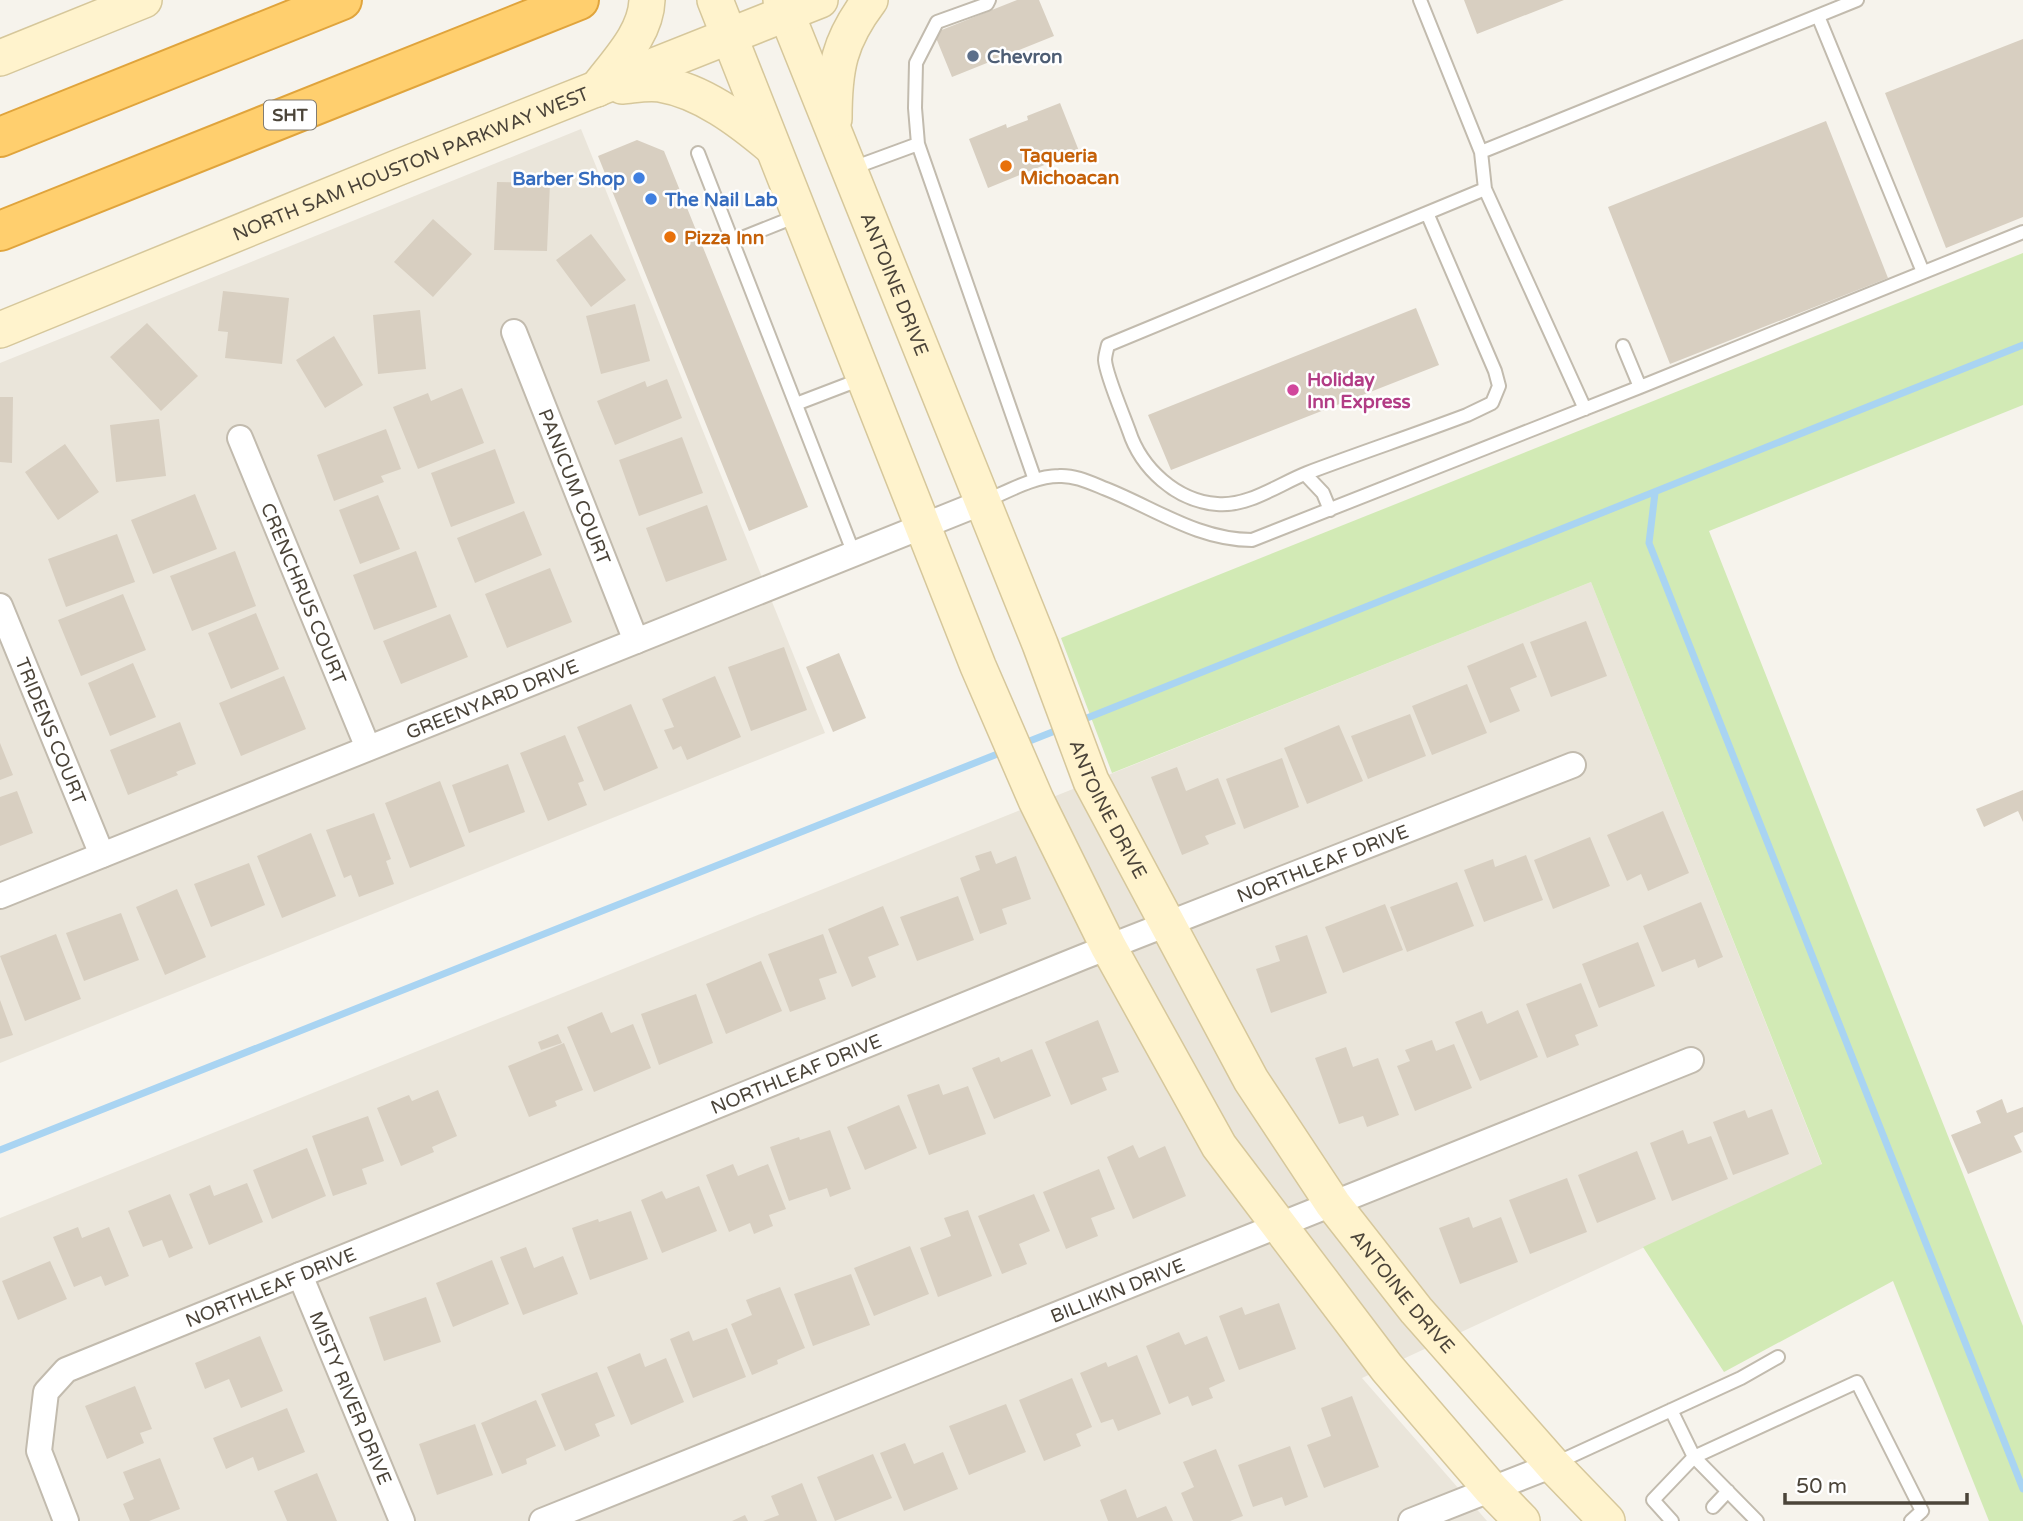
<svg xmlns="http://www.w3.org/2000/svg" width="2023" height="1521" font-family="'Varela Round',sans-serif">
	<style>
		.residential { fill: #eae5da }
		.green { fill: #d2eab5 }
		.lines { fill: none; stroke-linecap: round; stroke-linejoin: round }
		.stream { stroke: #a9d4f2; stroke-width: 7 }
		.building { fill: #d8cfc1 }
		.service-casing { stroke: #c2bbae; stroke-width: 16 }
		.minor-casing { stroke: #c2bbae; stroke-width: 28 }
		.secondary-casing { stroke: #d6c79b; stroke-width: 38 }
		.motorway-casing { stroke: #e0a43c; stroke-width: 42 }
		.service { stroke: #fff; stroke-width: 12 }
		.minor { stroke: #fff; stroke-width: 24 }
		.secondary { stroke: #fff3cd; stroke-width: 35 }
		.motorway { stroke: #ffcf6e; stroke-width: 38 }
		.service-dot { fill: #5c6f8a; stroke: #fff; stroke-width: 2.5 }
		.food-dot { fill: #e8710a; stroke: #fff; stroke-width: 2.5 }
		.shop-dot { fill: #3f7fe0; stroke: #fff; stroke-width: 2.5 }
		.hotel-dot { fill: #d1479c; stroke: #fff; stroke-width: 2.5 }
		.labels { text-anchor: middle; stroke-width: 5; stroke-linejoin: round; paint-order: stroke }
		.shield { fill: #fff; stroke: #817c74; stroke-width: 2 }
		.shield-label { font-size: 18px; font-weight: bold; fill: #4b4439 }
		.service-label { font-size: 19px; font-weight: bold; fill: #4e5e75; stroke: #fff; text-anchor: start }
		.food-label { font-size: 19px; font-weight: bold; fill: #c56008; stroke: #fff; text-anchor: start }
		.street-label { font-size: 19px; fill: #4b4439; stroke: #fff }
		.shop-label { font-size: 19px; font-weight: bold; fill: #366cbe; stroke: #fff; text-anchor: end }
		.hotel-label { font-size: 19px; font-weight: bold; fill: #b23c85; stroke: #fff; text-anchor: start }
	</style>
	<rect width="100%" height="100%" fill="#f6f3ec"/>
	<path class="residential" d="M 581,129 L 825,733 L 0,1063 L 0,363 Z
		M 1591,582 L 1822,1165 L 1362,1378 L 1487,1521 L 0,1521 L 0,1218 Z"/>
	<path class="green" d="M 2023,253 L 2023,405 L 1709,531 L 2023,1326 L 2023,1521 L 1989,1521 L 1893,1281 L 1724,1372 L 1643,1247 L 1822,1164 L 1591,582 L 1112,773 L 1061,638 Z"/>
	<g class="lines">
		<path class="stream" d="M 1655,493 L 1649,543 L 2023,1489
			M 1077,722 L 2023,345
			M 1022,744 L 1060,729
			M 0,1150 L 1005,751"/>
	</g>
	<path class="building" d="M 1017,0 L 1039,0 L 1054,36 L 952,77 L 934,33 Z
		M 1464,0 L 1564,0 L 1477,34 Z
		M 2023,39 L 2023,217 L 1946,248 L 1885,93 Z
		M 1060,103 L 1079,151 L 988,188 L 969,139 L 1006,124 L 1007,128 L 1028,120 L 1027,116 Z
		M 1826,121 L 1888,278 L 1670,364 L 1608,207 Z
		M 637,140 L 664,151 L 808,507 L 749,531 L 598,156 Z
		M 497,182 L 550,183 L 547,251 L 494,250 Z
		M 433,219 L 472,254 L 433,297 L 394,262 Z
		M 591,234 L 626,280 L 591,307 L 556,260 Z
		M 223,291 L 289,298 L 282,364 L 225,358 L 228,332 L 218,331 Z
		M 635,304 L 650,361 L 601,374 L 586,316 Z
		M 1416,308 L 1439,365 L 1171,470 L 1148,415 Z
		M 420,310 L 426,369 L 378,374 L 373,315 Z
		M 147,323 L 198,376 L 161,411 L 110,357 Z
		M 334,336 L 363,385 L 325,408 L 296,360 Z
		M 667,379 L 682,418 L 615,445 L 597,401 L 645,381 L 647,387 Z
		M 462,388 L 484,443 L 418,469 L 393,407 L 428,393 L 431,401 Z
		M 0,397 L 13,397 L 12,463 L 0,462 Z
		M 159,419 L 166,476 L 116,482 L 110,425 Z
		M 386,429 L 401,469 L 381,476 L 384,482 L 334,501 L 317,455 Z
		M 682,437 L 703,493 L 639,516 L 619,460 Z
		M 65,444 L 99,492 L 58,520 L 25,472 Z
		M 495,449 L 515,503 L 451,527 L 431,473 Z
		M 195,494 L 217,549 L 153,574 L 131,520 Z
		M 378,495 L 400,549 L 360,564 L 339,510 Z
		M 707,505 L 727,560 L 666,582 L 646,528 Z
		M 524,511 L 542,555 L 475,583 L 457,538 Z
		M 117,534 L 135,582 L 66,607 L 48,559 Z
		M 235,551 L 256,606 L 192,631 L 170,576 Z
		M 416,551 L 437,607 L 374,630 L 353,575 Z
		M 550,568 L 572,622 L 507,648 L 485,594 Z
		M 123,594 L 146,650 L 81,676 L 58,620 Z
		M 256,613 L 279,669 L 231,689 L 208,633 Z
		M 450,614 L 468,657 L 401,684 L 383,641 Z
		M 1586,621 L 1607,676 L 1551,697 L 1530,642 Z
		M 1523,643 L 1537,677 L 1510,688 L 1520,711 L 1490,723 L 1467,666 Z
		M 784,647 L 807,710 L 751,731 L 728,667 Z
		M 839,653 L 866,718 L 833,732 L 806,667 Z
		M 133,663 L 156,717 L 110,736 L 88,683 Z
		M 284,676 L 306,729 L 241,756 L 219,703 Z
		M 715,676 L 741,737 L 687,760 L 681,746 L 673,750 L 664,730 L 674,727 L 662,699 Z
		M 1467,684 L 1487,733 L 1432,755 L 1412,706 Z
		M 631,704 L 658,768 L 604,791 L 577,727 Z
		M 1410,714 L 1426,756 L 1368,779 L 1351,736 Z
		M 180,722 L 196,764 L 176,772 L 178,775 L 128,795 L 110,750 Z
		M 1339,725 L 1363,781 L 1307,804 L 1284,748 Z
		M 565,735 L 584,781 L 578,783 L 587,805 L 548,821 L 520,753 Z
		M 0,743 L 13,775 L 0,780 Z
		M 1282,758 L 1299,807 L 1244,829 L 1226,779 Z
		M 508,764 L 525,812 L 469,833 L 452,785 Z
		M 1177,767 L 1186,791 L 1218,778 L 1236,824 L 1205,836 L 1209,844 L 1182,855 L 1151,777 Z
		M 440,781 L 465,846 L 410,868 L 385,803 Z
		M 2023,790 L 2023,822 L 2018,811 L 1984,827 L 1976,809 Z
		M 17,791 L 33,833 L 0,846 L 0,797 Z
		M 1663,811 L 1689,873 L 1648,891 L 1641,874 L 1627,881 L 1607,835 Z
		M 374,813 L 391,859 L 386,861 L 394,884 L 359,897 L 351,875 L 344,878 L 326,830 Z
		M 311,833 L 336,896 L 282,918 L 257,856 Z
		M 1590,837 L 1610,886 L 1553,909 L 1534,860 Z
		M 991,851 L 996,864 L 1016,856 L 1031,899 L 1002,909 L 1007,924 L 980,934 L 960,878 L 980,870 L 975,856 Z
		M 1526,855 L 1543,900 L 1484,922 L 1464,870 L 1493,859 L 1495,867 Z
		M 249,863 L 265,905 L 211,927 L 194,884 Z
		M 1457,882 L 1474,926 L 1407,952 L 1390,907 Z
		M 177,889 L 206,957 L 165,975 L 136,907 Z
		M 958,896 L 974,940 L 917,961 L 900,917 Z
		M 1701,902 L 1723,957 L 1698,968 L 1695,959 L 1662,972 L 1643,926 Z
		M 1385,904 L 1403,950 L 1343,973 L 1325,927 Z
		M 883,906 L 899,945 L 868,957 L 876,977 L 852,987 L 828,929 Z
		M 121,913 L 139,960 L 84,981 L 66,933 Z
		M 56,934 L 81,999 L 25,1021 L 0,956 Z
		M 823,934 L 837,973 L 819,979 L 826,999 L 790,1012 L 768,954 Z
		M 1307,935 L 1327,993 L 1271,1013 L 1256,969 L 1280,961 L 1275,946 Z
		M 1638,942 L 1655,986 L 1599,1008 L 1582,964 Z
		M 761,961 L 782,1011 L 726,1034 L 706,984 Z
		M 1581,983 L 1598,1026 L 1575,1035 L 1579,1045 L 1547,1058 L 1526,1004 Z
		M 696,994 L 713,1043 L 659,1065 L 641,1014 Z
		M 0,1000 L 13,1035 L 0,1039 Z
		M 1518,1010 L 1538,1057 L 1480,1081 L 1455,1022 L 1482,1011 L 1487,1024 Z
		M 602,1012 L 611,1033 L 633,1024 L 651,1068 L 594,1092 L 567,1027 Z
		M 1098,1020 L 1119,1072 L 1102,1078 L 1107,1090 L 1071,1105 L 1045,1042 Z
		M 558,1034 L 562,1043 L 541,1050 L 538,1042 Z
		M 1432,1040 L 1436,1051 L 1454,1044 L 1472,1088 L 1415,1111 L 1397,1066 L 1410,1061 L 1405,1050 Z
		M 564,1043 L 583,1090 L 555,1101 L 557,1106 L 529,1117 L 508,1066 Z
		M 1346,1047 L 1353,1067 L 1378,1058 L 1399,1115 L 1367,1127 L 1363,1116 L 1339,1124 L 1315,1058 Z
		M 1032,1049 L 1051,1096 L 994,1119 L 972,1068 L 999,1057 L 1001,1062 Z
		M 939,1084 L 943,1095 L 968,1086 L 986,1134 L 929,1155 L 907,1095 Z
		M 438,1090 L 457,1136 L 432,1147 L 434,1152 L 401,1166 L 377,1108 L 409,1095 L 412,1101 Z
		M 2002,1099 L 2007,1113 L 2023,1107 L 2023,1132 L 2014,1136 L 2022,1152 L 1968,1174 L 1951,1135 L 1981,1123 L 1976,1111 Z
		M 899,1105 L 917,1148 L 865,1170 L 847,1127 Z
		M 1772,1109 L 1789,1154 L 1733,1175 L 1713,1122 L 1745,1110 L 1748,1118 Z
		M 368,1116 L 384,1161 L 362,1169 L 367,1184 L 333,1196 L 312,1136 Z
		M 830,1130 L 851,1189 L 830,1197 L 827,1188 L 789,1201 L 770,1147 L 799,1137 L 800,1140 Z
		M 1683,1130 L 1688,1144 L 1711,1136 L 1728,1179 L 1672,1201 L 1650,1143 Z
		M 1133,1145 L 1139,1158 L 1165,1146 L 1186,1196 L 1133,1219 L 1107,1157 Z
		M 307,1148 L 326,1196 L 272,1219 L 253,1170 Z
		M 1637,1151 L 1656,1199 L 1597,1223 L 1578,1175 Z
		M 733,1164 L 738,1176 L 768,1164 L 786,1209 L 769,1215 L 773,1226 L 754,1234 L 750,1223 L 729,1232 L 706,1175 Z
		M 1099,1169 L 1115,1209 L 1091,1218 L 1098,1236 L 1066,1249 L 1043,1192 Z
		M 1567,1178 L 1587,1232 L 1530,1254 L 1509,1200 Z
		M 247,1183 L 263,1222 L 209,1245 L 189,1194 L 210,1185 L 214,1196 Z
		M 699,1186 L 717,1231 L 662,1253 L 641,1200 L 662,1191 L 666,1199 Z
		M 170,1194 L 193,1248 L 169,1258 L 162,1240 L 143,1247 L 128,1211 Z
		M 1034,1194 L 1050,1231 L 1019,1244 L 1027,1264 L 1002,1274 L 978,1216 Z
		M 968,1210 L 992,1276 L 938,1297 L 920,1248 L 951,1236 L 944,1218 Z
		M 631,1211 L 648,1259 L 590,1280 L 572,1228 L 598,1219 L 599,1222 Z
		M 1469,1217 L 1473,1228 L 1501,1217 L 1518,1262 L 1460,1284 L 1439,1228 Z
		M 78,1227 L 82,1238 L 109,1227 L 129,1276 L 105,1286 L 101,1276 L 74,1287 L 53,1237 Z
		M 910,1246 L 929,1294 L 874,1316 L 854,1268 Z
		M 526,1247 L 534,1268 L 563,1256 L 578,1294 L 523,1315 L 500,1257 Z
		M 492,1260 L 509,1304 L 453,1327 L 436,1283 Z
		M 50,1261 L 67,1299 L 18,1320 L 2,1281 Z
		M 851,1274 L 870,1325 L 813,1346 L 794,1294 Z
		M 780,1287 L 805,1348 L 777,1360 L 778,1364 L 752,1375 L 731,1324 L 752,1315 L 746,1300 Z
		M 426,1297 L 441,1342 L 384,1361 L 369,1317 Z
		M 1279,1303 L 1296,1349 L 1239,1370 L 1219,1316 L 1242,1307 L 1245,1315 Z
		M 727,1328 L 746,1377 L 693,1398 L 670,1339 L 689,1331 L 693,1341 Z
		M 1179,1332 L 1185,1345 L 1207,1336 L 1225,1381 L 1209,1388 L 1213,1398 L 1192,1406 L 1188,1396 L 1169,1404 L 1146,1346 Z
		M 260,1336 L 283,1391 L 241,1408 L 229,1379 L 205,1389 L 195,1363 Z
		M 640,1353 L 645,1367 L 666,1358 L 684,1402 L 631,1425 L 607,1367 Z
		M 1137,1355 L 1161,1414 L 1118,1431 L 1113,1419 L 1101,1423 L 1080,1373 L 1106,1362 L 1108,1367 Z
		M 597,1372 L 615,1416 L 595,1424 L 600,1436 L 565,1451 L 541,1394 Z
		M 1072,1378 L 1092,1427 L 1076,1434 L 1081,1446 L 1044,1461 L 1019,1400 Z
		M 135,1386 L 152,1429 L 140,1433 L 144,1443 L 107,1459 L 85,1406 Z
		M 1352,1396 L 1379,1467 L 1324,1488 L 1307,1445 L 1331,1436 L 1321,1408 Z
		M 536,1400 L 556,1446 L 526,1459 L 527,1464 L 502,1474 L 481,1423 Z
		M 1006,1404 L 1026,1452 L 969,1475 L 949,1426 Z
		M 287,1408 L 305,1452 L 258,1471 L 253,1457 L 226,1469 L 213,1438 Z
		M 475,1424 L 493,1475 L 437,1495 L 419,1444 Z
		M 905,1443 L 914,1464 L 943,1452 L 958,1489 L 904,1511 L 880,1453 Z
		M 1290,1446 L 1308,1497 L 1285,1506 L 1282,1497 L 1253,1507 L 1238,1465 Z
		M 1216,1449 L 1243,1516 L 1230,1521 L 1193,1521 L 1181,1493 L 1194,1487 L 1183,1462 Z
		M 873,1454 L 892,1498 L 835,1521 L 817,1477 Z
		M 160,1458 L 180,1509 L 149,1521 L 130,1521 L 123,1504 L 134,1499 L 123,1472 Z
		M 317,1473 L 337,1521 L 287,1521 L 274,1491 Z
		M 802,1483 L 817,1521 L 763,1521 L 779,1515 L 771,1496 Z
		M 1126,1489 L 1137,1518 L 1166,1506 L 1173,1521 L 1108,1521 L 1100,1500 Z
		M 745,1515 L 748,1521 L 732,1521 Z"/>
	<g class="lines">
		<defs>
			<path id="service" d="M 1420,0 L 1481,152 L 1485,189 L 1585,409
				M 1818,16 L 1923,272
				M 918,144 L 1035,480
				M 1481,152 L 1857,0
				M 698,153 L 854,554
				M 850,169 L 918,144 L 915,108 L 916,63 L 937,22 L 987,4 L 989,0
				M 1427,213 L 1495,371 L 1499,386 L 1492,403 L 1467,415 C 1414,435 1360,453 1307,473 C 1279,484 1248,507 1217,504 C 1176,501 1141,468 1129,431 C 1123,414 1106,375 1105,360 C 1105,356 1107,349 1108,345 L 1485,189
				M 732,242 L 797,216
				M 1623,346 L 1640,387
				M 796,404 L 864,378
				M 1305,474 L 1323,493 L 1330,510
				M 983,502 C 1007,492 1034,476 1059,476 C 1075,475 1091,483 1106,489 C 1154,508 1198,540 1252,540 L 1640,387 L 2023,232
				M 1671,1410 L 1694,1457 L 1857,1382 L 1922,1511 L 1911,1521
				M 1556,1463 L 1741,1378 L 1778,1357
				M 1713,1507 L 1728,1491
				M 1672,1521 L 1653,1500 L 1694,1457 L 1757,1521"/>
			<g id="minor">
				<path id="s1" d="M 514,332 L 636,641"/>
				<path id="s2" d="M 240,438 L 368,748"/>
				<path id="s3" d="M 0,606 L 102,855"/>
				<path id="s4" d="M 0,896 L 983,502"/>
				<path id="s5" d="M 300,1275 L 402,1521"/>
				<path id="s6" d="M 66,1521 L 39,1451 L 46,1392 L 66,1370 L 1083,957 L 1573,765"/>
				<path id="s7" d="M 542,1521 L 1691,1060"/>
				<path d="M 1411,1521 L 1553,1465"/>
			</g>
			<g id="secondary">
				<path d="M 715,0 L 978,666 L 1036,800 L 1108,946 L 1219,1146 L 1387,1368 L 1491,1489 L 1522,1521"/>
				<path id="s8" d="M 781,0 L 1040,644 L 1091,781 L 1251,1080 L 1333,1204 L 1416,1310 L 1553,1465 L 1607,1521"/>
				<path d="M 0,58 L 144,0"/>
				<path d="M 622,86 C 634,85 648,82 660,84 C 702,91 740,120 772,147"/>
				<path d="M 597,89 C 617,62 646,34 647,0"/>
				<path d="M 834,119 C 834,68 839,41 870,0"/>
				<path id="s9" d="M 0,330 L 397,168 L 820,0"/>
			</g>
			<path id="motorway" d="M 0,137 L 342,0
				M 0,231 L 579,0"/>
		</defs>
		<use href="#service" class="service-casing"/>
		<use href="#minor" class="minor-casing"/>
		<use href="#secondary" class="secondary-casing"/>
		<use href="#motorway" class="motorway-casing"/>
		<use href="#service" class="service"/>
		<use href="#minor" class="minor"/>
		<use href="#secondary" class="secondary"/>
		<use href="#motorway" class="motorway"/>
	</g>
	<circle class="service-dot" cx="973" cy="56" r="7"/>
	<g class="food-dot">
		<circle cx="1006" cy="166" r="7"/>
		<circle cx="670" cy="237" r="7"/>
	</g>
	<g class="shop-dot">
		<circle cx="639" cy="178" r="7"/>
		<circle cx="651" cy="199" r="7"/>
	</g>
	<circle class="hotel-dot" cx="1293" cy="390" r="7"/>
	<g class="labels">
		<rect class="shield" x="264" y="100.5" width="52" height="29" rx="5"/>
		<g class="shield-label">
			<text x="290" y="121">SHT</text>
		</g>
		<g class="service-label">
			<text x="987" y="63">Chevron</text>
		</g>
		<g class="food-label">
			<text x="1020" y="162">Taqueria<tspan x="1020" dy="22">Michoacan</tspan></text>
			<text x="684" y="244">Pizza Inn</text>
		</g>
		<g class="street-label">
			<text dy="7" stroke="none"><textPath href="#s9" startOffset="443">NORTH SAM HOUSTON PARKWAY WEST</textPath></text>
			<text dy="7" stroke="none"><textPath href="#s8" startOffset="306">ANTOINE DRIVE</textPath></text>
			<text dy="7" stroke="none"><textPath href="#s1" startOffset="166">PANICUM COURT</textPath></text>
			<text dy="7" stroke="none"><textPath href="#s2" startOffset="168">CRENCHRUS COURT</textPath></text>
			<text dy="7" stroke="none"><textPath href="#s4" startOffset="530">GREENYARD DRIVE</textPath></text>
			<text dy="7" stroke="none"><textPath href="#s3" startOffset="135">TRIDENS COURT</textPath></text>
			<text dy="7" stroke="none"><textPath href="#s8" startOffset="873">ANTOINE DRIVE</textPath></text>
			<text dy="7" stroke="none"><textPath href="#s6" startOffset="1519">NORTHLEAF DRIVE</textPath></text>
			<text dy="7" stroke="none"><textPath href="#s6" startOffset="952">NORTHLEAF DRIVE</textPath></text>
			<text dy="7" stroke="none"><textPath href="#s6" startOffset="385">NORTHLEAF DRIVE</textPath></text>
			<text dy="7" stroke="none"><textPath href="#s7" startOffset="620">BILLIKIN DRIVE</textPath></text>
			<text dy="7" stroke="none"><textPath href="#s8" startOffset="1440">ANTOINE DRIVE</textPath></text>
			<text dy="7" stroke="none"><textPath href="#s5" startOffset="133">MISTY RIVER DRIVE</textPath></text>
		</g>
		<g class="shop-label">
			<text x="625" y="185">Barber Shop</text>
			<text x="665" y="206" text-anchor="start">The Nail Lab</text>
		</g>
		<g class="hotel-label">
			<text x="1307" y="386">Holiday<tspan x="1307" dy="22">Inn Express</tspan></text>
		</g>
	</g>
	<path d="M1785 1493v10h182v-10" fill="none" stroke="#4b4439" stroke-width="3.5"/>
	<text x="1796" y="1493" font-size="21" fill="#4b4439" stroke="#ffffff" stroke-width="5" paint-order="stroke">50 m</text>
</svg>
